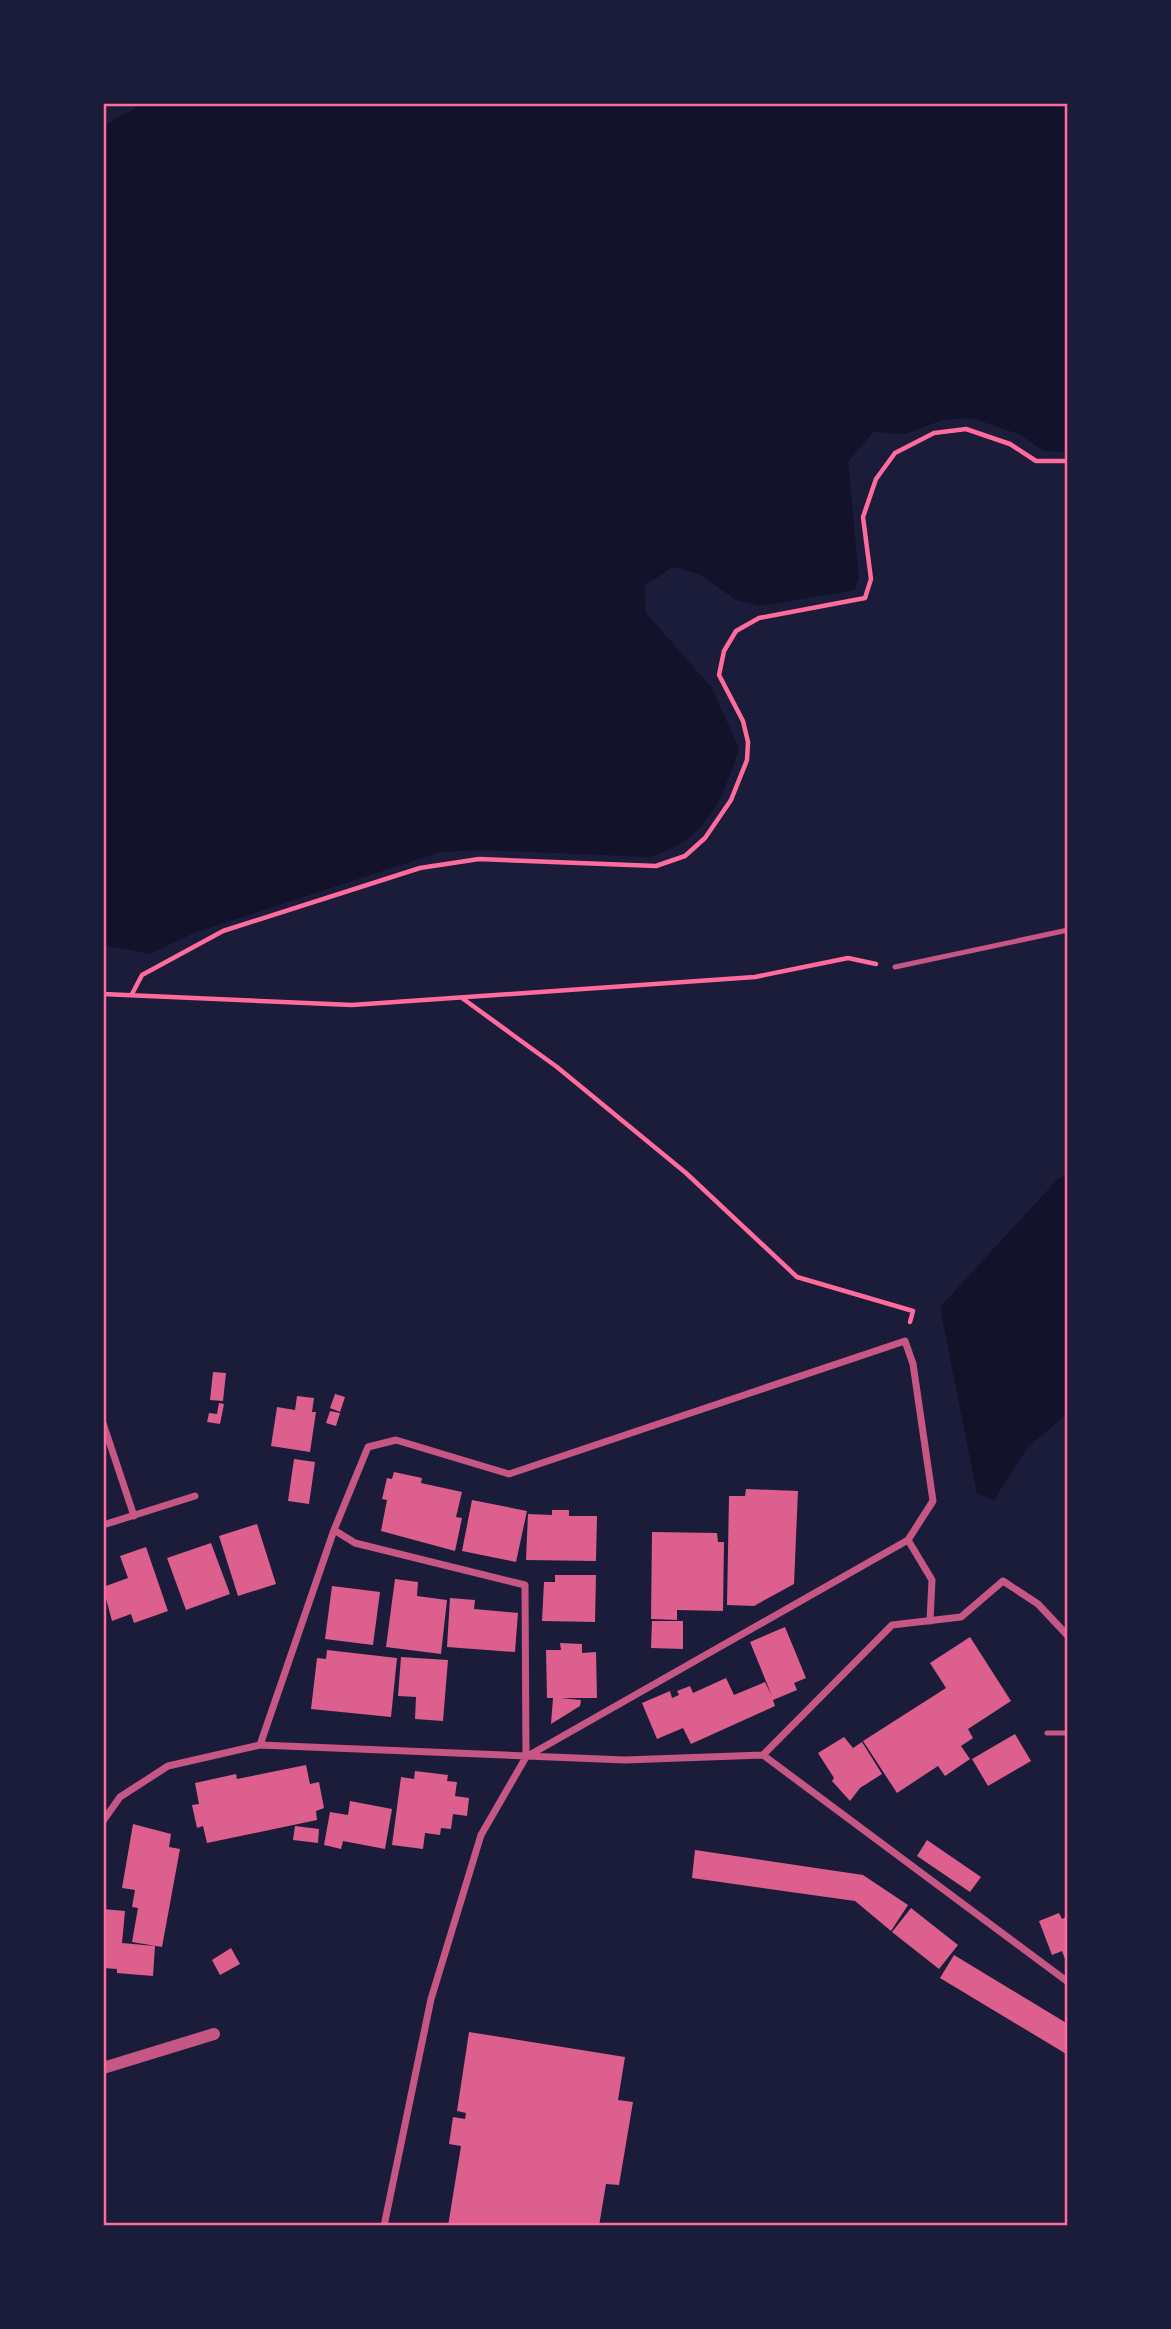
<svg xmlns="http://www.w3.org/2000/svg" width="1171" height="2329" font-family="Montserrat,sans-serif">
	<style>
		.water { fill: #12122b }
		.building { fill: #dd5f8e }
		.lines { fill: none; stroke-linecap: round; stroke-linejoin: round }
		.path { stroke: #ff6b9d; stroke-width: 4.5 }
		.service { stroke: #c65784; stroke-width: 5 }
		.minor { stroke: #c65784; stroke-width: 7 }
		.tertiary { stroke: #c65784; stroke-width: 12 }
		.neatline { fill: none; stroke: #ff6b9d; stroke-width: 2.5 }
	</style>
	<rect width="100%" height="100%" fill="#1b1b3a"/>
	<path class="water" d="M 138,103 L 1068,103 L 1068,452 L 1044,451 L 1019,434 L 971,418 L 942,420 L 905,434 L 873,432 L 848,462 L 859,578 L 855,590 L 761,606 L 736,600 L 699,574 L 673,567 L 644,586 L 646,613 L 712,688 L 739,749 C 721,803 707,839 650,857 L 481,850 L 440,852 L 194,933 L 150,954 L 103,945 L 103,126 L 134,109 Z
		M 1068,1173 L 1068,1407 L 1062,1418 L 1028,1447 L 994,1500 L 977,1494 L 940,1307 L 1056,1181 Z"/>
	<path class="building" d="M 213,1372 L 226,1373 L 223,1401 L 210,1400 Z
		M 335,1394 L 345,1397 L 340,1412 L 330,1408 Z
		M 297,1396 L 314,1398 L 312,1412 L 316,1412 L 310,1452 L 271,1446 L 277,1407 L 295,1410 Z
		M 219,1403 L 224,1404 L 220,1424 L 207,1422 L 209,1413 L 217,1414 Z
		M 330,1411 L 340,1413 L 336,1426 L 326,1423 Z
		M 294,1459 L 315,1462 L 309,1504 L 288,1501 Z
		M 394,1472 L 422,1478 L 421,1483 L 462,1492 L 456,1517 L 462,1518 L 455,1551 L 381,1531 L 387,1500 L 382,1499 L 387,1478 L 392,1479 Z
		M 746,1489 L 798,1491 L 794,1584 L 754,1606 L 727,1605 L 729,1496 L 745,1496 Z
		M 472,1500 L 527,1511 L 516,1562 L 462,1551 Z
		M 552,1510 L 569,1510 L 569,1516 L 597,1516 L 596,1561 L 526,1560 L 528,1514 L 552,1515 Z
		M 257,1524 L 276,1584 L 238,1596 L 219,1536 Z
		M 652,1532 L 717,1533 L 718,1542 L 724,1542 L 723,1611 L 677,1610 L 677,1620 L 651,1619 Z
		M 211,1543 L 230,1594 L 186,1610 L 167,1558 Z
		M 146,1547 L 168,1611 L 134,1623 L 131,1614 L 112,1621 L 103,1587 L 128,1578 L 120,1556 Z
		M 555,1575 L 596,1575 L 595,1622 L 542,1621 L 544,1582 L 555,1582 Z
		M 395,1579 L 418,1582 L 417,1596 L 447,1600 L 441,1654 L 386,1647 Z
		M 332,1586 L 380,1592 L 373,1645 L 325,1639 Z
		M 450,1598 L 475,1600 L 474,1609 L 518,1613 L 515,1652 L 447,1647 Z
		M 652,1621 L 683,1621 L 683,1649 L 651,1648 Z
		M 785,1627 L 806,1678 L 794,1683 L 797,1690 L 773,1700 L 775,1706 L 691,1744 L 683,1728 L 657,1739 L 642,1703 L 670,1691 L 672,1698 L 679,1695 L 677,1691 L 690,1686 L 693,1693 L 726,1678 L 734,1695 L 765,1682 L 772,1696 L 750,1642 Z
		M 970,1637 L 1011,1701 L 968,1729 L 973,1738 L 961,1746 L 970,1759 L 945,1776 L 938,1766 L 897,1793 L 863,1741 L 946,1688 L 930,1663 Z
		M 560,1643 L 582,1644 L 582,1653 L 596,1652 L 597,1698 L 560,1698 L 581,1700 L 580,1706 L 551,1724 L 553,1698 L 547,1698 L 546,1650 L 561,1650 Z
		M 327,1650 L 397,1658 L 391,1717 L 311,1709 L 317,1658 L 326,1659 Z
		M 401,1657 L 448,1660 L 443,1721 L 415,1719 L 416,1697 L 398,1696 Z
		M 1015,1734 L 1031,1761 L 988,1786 L 972,1759 Z
		M 844,1737 L 853,1748 L 862,1742 L 882,1774 L 860,1788 L 850,1801 L 832,1781 L 834,1778 L 818,1753 Z
		M 306,1765 L 310,1784 L 319,1782 L 324,1808 L 316,1811 L 317,1820 L 207,1843 L 203,1826 L 197,1828 L 192,1805 L 199,1804 L 195,1783 L 236,1774 L 237,1779 Z
		M 415,1771 L 448,1775 L 447,1781 L 457,1782 L 455,1796 L 469,1798 L 467,1816 L 453,1814 L 451,1829 L 441,1828 L 440,1835 L 425,1833 L 423,1849 L 392,1845 L 401,1777 L 414,1779 Z
		M 350,1801 L 392,1809 L 385,1849 L 343,1841 L 341,1849 L 324,1845 L 330,1812 L 348,1815 Z
		M 133,1824 L 171,1834 L 169,1847 L 180,1849 L 162,1947 L 132,1942 L 138,1908 L 132,1907 L 135,1890 L 122,1888 Z
		M 295,1826 L 319,1829 L 318,1843 L 293,1840 Z
		M 927,1840 L 981,1877 L 970,1892 L 917,1856 Z
		M 695,1850 L 863,1875 L 908,1905 L 891,1931 L 855,1901 L 692,1878 Z
		M 911,1908 L 958,1945 L 939,1969 L 892,1932 Z
		M 103,1909 L 125,1911 L 122,1943 L 155,1946 L 153,1976 L 117,1973 L 117,1969 L 103,1968 Z
		M 1059,1913 L 1062,1919 L 1068,1916 L 1068,1967 L 1062,1951 L 1052,1955 L 1039,1921 Z
		M 231,1948 L 240,1964 L 220,1975 L 212,1960 Z
		M 954,1955 L 1068,2024 L 1068,2055 L 940,1978 Z
		M 469,2032 L 625,2057 L 618,2100 L 633,2102 L 619,2185 L 606,2184 L 599,2226 L 448,2226 L 461,2146 L 449,2144 L 453,2117 L 465,2119 L 466,2113 L 457,2111 Z"/>
	<g class="lines">
		<path class="path" d="M 103,994 L 352,1005 L 755,977 L 848,958 L 876,964
			M 132,994 L 142,975 L 223,931 L 420,868 L 479,859 L 656,866 L 685,856 L 705,838 L 731,800 L 747,760 L 748,742 L 743,721 L 719,675 L 724,651 L 736,631 L 759,618 L 865,598 L 871,579 L 863,517 L 876,479 L 895,453 L 934,433 L 966,429 L 1010,444 L 1036,461 L 1068,461
			M 462,998 L 557,1067 L 686,1173 L 797,1277 L 913,1311 L 910,1322"/>
		<path class="service" d="M 895,967 L 1068,930
			M 1047,1733 L 1068,1733"/>
		<path class="minor" d="M 103,1423 L 134,1516
			M 103,1525 L 195,1496
			M 334,1530 L 355,1543 L 525,1585 L 526,1757
			M 908,1540 L 932,1580 L 930,1621
			M 260,1745 L 334,1530 L 368,1447 L 396,1440 L 509,1474 L 905,1341 L 913,1364 L 933,1501 L 908,1540 L 526,1757 L 481,1835 L 431,1999 L 384,2226
			M 763,1755 L 892,1625 L 961,1617 L 1003,1581 L 1038,1604 L 1068,1636
			M 103,1821 L 120,1797 L 168,1766 L 260,1745 L 625,1760 L 763,1755 L 1068,1982"/>
		<path class="tertiary" d="M 103,2068 L 214,2034"/>
	</g>
	<rect width="1171" height="2329" fill="none" stroke="#1b1b3a" stroke-width="210"/>
	<rect x="105" y="105" width="961" height="2119" class="neatline"/>
</svg>
